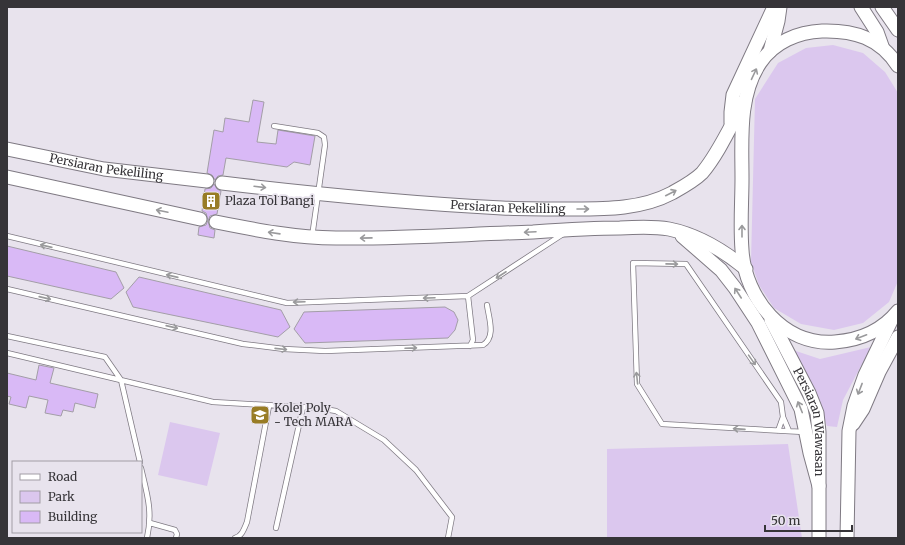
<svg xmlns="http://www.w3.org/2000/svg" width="905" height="545" font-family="Merriweather,serif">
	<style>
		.green { fill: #dbc7ee }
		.building { fill: #d9b9f6; stroke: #a39ea7 }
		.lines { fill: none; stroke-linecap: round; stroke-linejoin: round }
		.lane-casing { stroke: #7f7a83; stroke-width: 6 }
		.secondary-casing { stroke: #7f7a83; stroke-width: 15 }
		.lane { stroke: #fff; stroke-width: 4.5 }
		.secondary { stroke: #fff; stroke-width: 13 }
		.oneway { stroke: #9a9a9c }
		.labels { text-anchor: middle; stroke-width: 3.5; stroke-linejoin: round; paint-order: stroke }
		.street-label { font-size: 12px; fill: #363438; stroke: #e8e3ed }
		.poi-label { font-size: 12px; fill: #363438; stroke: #e8e3ed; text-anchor: start }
	</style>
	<rect width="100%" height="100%" fill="#e8e3ed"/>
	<path class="green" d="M 833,45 L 863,53 L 885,72 L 898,93 L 898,281 L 889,302 L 863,323 L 834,330 L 801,324 L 774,308 L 759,285 L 751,262 L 755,99 L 778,63 L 806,48 Z
		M 784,347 L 820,359 L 871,347 L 843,400 L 837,427 L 827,426 L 819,404 Z
		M 170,422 L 220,433 L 207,486 L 158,475 Z
		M 788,444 L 802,538 L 607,538 L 607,449 Z"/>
	<path class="building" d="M 253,100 L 264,102 L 257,142 L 276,144 L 278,130 L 315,136 L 310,165 L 294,162 L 287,167 L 226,158 L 223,175 L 218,176 L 215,180 L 212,175 L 207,173 L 214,130 L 223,132 L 225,118 L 249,122 Z
		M 214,184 L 217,189 L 221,191 L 217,214 L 210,216 L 208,221 L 210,228 L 215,230 L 214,238 L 198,235 L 199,227 L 206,225 L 208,220 L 206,213 L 202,211 L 205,189 L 211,188 Z
		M 7,246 L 116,272 L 124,288 L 111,299 L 7,276 Z
		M 139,277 L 281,310 L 290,327 L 278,337 L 133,307 L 126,292 Z
		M 445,307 L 454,312 L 458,320 L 455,330 L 448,338 L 305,343 L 294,329 L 304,312 Z
		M 39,365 L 54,368 L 50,383 L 98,394 L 95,408 L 75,403 L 73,412 L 63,410 L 61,416 L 45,413 L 48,400 L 29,396 L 26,408 L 9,404 L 11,397 L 7,396 L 7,373 L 36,380 Z"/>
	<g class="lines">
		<defs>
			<path id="lane" d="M 274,126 L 318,133 L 324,137 L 325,145 L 312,237
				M 7,236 L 287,303 L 468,296 L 563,234
				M 7,289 L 243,344 L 284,349 L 325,351 L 483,345 C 496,337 489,319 487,305
				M 468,296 L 473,340 L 470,346
				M 7,336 L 105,357 L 121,380 L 140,462
				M 7,353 L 213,402 L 318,408 L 336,411 L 384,440 L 416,470 L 452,517 L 448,538
				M 778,431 L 783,417
				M 789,431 L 783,417 L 781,402 L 686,264 L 633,263 L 637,384 L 662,424 L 804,432
				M 141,468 C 147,494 153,511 147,538
				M 150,523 L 175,530 L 177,534 L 176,538
				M 276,528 L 303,407
				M 235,538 C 242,536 244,529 247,522 L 269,406"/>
			<g id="secondary">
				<path d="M 861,7 L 877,32 L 882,46"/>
				<path d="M 882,7 L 898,30"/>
				<path d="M 770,51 L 778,21 L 780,7"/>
				<path d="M 898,66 C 880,38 854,30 822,31 C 798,32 774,42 760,63 C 738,96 742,140 742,178 C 742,202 740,226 742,250 C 745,299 784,346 835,342 C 860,340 882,331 898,311"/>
				<path d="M 731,123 L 731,112 L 733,95 L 774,7"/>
				<path id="s1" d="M 7,149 L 104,169 L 207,181"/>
				<path d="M 7,177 L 200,219"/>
				<path id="s2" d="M 222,183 C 315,194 408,203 502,208 C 526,209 550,209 574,209 C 607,209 642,209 672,193 C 681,188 694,181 702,173 C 719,153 732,123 745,100"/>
				<path d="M 216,222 C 256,230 296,238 336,238 C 402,239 467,234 533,232 C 562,230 591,228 620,228 C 636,227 653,226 669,229 C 699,235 723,250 746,269"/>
				<path d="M 682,236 L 721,270 L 735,288 L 758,323 L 801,409 L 810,453 L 819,486"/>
				<path id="s3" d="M 771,320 L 809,393 L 817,413 L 819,432 L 819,538"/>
				<path d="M 853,424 L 863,409 L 879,372 L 898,337"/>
				<path d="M 847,538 L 849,431 L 854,406 L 865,375 L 892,319"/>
			</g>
		</defs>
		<use href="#lane" class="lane-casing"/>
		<use href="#secondary" class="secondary-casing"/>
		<use href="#lane" class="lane"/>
		<use href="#secondary" class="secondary"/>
	</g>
	<defs><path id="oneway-shaft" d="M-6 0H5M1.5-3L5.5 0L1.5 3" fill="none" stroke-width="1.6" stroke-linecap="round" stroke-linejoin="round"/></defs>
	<g class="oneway">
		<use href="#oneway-shaft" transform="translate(754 74) rotate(-65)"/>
		<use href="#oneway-shaft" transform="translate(260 187) rotate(7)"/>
		<use href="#oneway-shaft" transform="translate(671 193) rotate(-27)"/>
		<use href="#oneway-shaft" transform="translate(583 209)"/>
		<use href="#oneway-shaft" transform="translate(162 211) rotate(-168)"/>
		<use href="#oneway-shaft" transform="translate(742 231) rotate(-90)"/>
		<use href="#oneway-shaft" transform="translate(530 232) rotate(177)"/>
		<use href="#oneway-shaft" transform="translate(274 233) rotate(-172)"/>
		<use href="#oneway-shaft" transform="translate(366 238) rotate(179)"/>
		<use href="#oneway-shaft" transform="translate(46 246) rotate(-167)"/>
		<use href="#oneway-shaft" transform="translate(672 264) rotate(1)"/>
		<use href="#oneway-shaft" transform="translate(501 275) rotate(147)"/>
		<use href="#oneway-shaft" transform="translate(172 276) rotate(-167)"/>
		<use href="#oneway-shaft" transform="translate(738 293) rotate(-123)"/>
		<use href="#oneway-shaft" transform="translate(45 298) rotate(13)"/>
		<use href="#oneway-shaft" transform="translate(429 298) rotate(178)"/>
		<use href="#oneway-shaft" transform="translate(299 302) rotate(178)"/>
		<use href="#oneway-shaft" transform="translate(172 327) rotate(13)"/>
		<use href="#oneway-shaft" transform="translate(861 337) rotate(159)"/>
		<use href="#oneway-shaft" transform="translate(411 348) rotate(-2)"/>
		<use href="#oneway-shaft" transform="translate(281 349) rotate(6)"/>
		<use href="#oneway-shaft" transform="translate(752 360) rotate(55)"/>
		<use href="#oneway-shaft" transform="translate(637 378) rotate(-96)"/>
		<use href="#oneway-shaft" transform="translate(860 389) rotate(111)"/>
		<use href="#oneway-shaft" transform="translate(800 407) rotate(-112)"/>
		<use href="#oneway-shaft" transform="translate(739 429) rotate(-176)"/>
	</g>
	<defs>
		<symbol id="building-square" viewBox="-11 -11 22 22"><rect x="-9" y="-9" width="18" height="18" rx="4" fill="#987c25" stroke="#e8e3ed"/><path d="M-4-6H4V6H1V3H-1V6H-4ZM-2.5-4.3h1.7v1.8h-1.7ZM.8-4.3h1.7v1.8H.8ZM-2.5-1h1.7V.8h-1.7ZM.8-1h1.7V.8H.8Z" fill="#fff"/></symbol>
		<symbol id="university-square" viewBox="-11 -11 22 22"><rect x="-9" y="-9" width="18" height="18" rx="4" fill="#987c25" stroke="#e8e3ed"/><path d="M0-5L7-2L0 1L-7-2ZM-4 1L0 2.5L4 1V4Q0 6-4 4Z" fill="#fff"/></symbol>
	</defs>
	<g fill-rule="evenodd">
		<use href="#building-square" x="200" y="190" width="22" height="22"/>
		<use href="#university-square" x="249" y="404" width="22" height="22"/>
	</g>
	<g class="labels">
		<g class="street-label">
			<text dy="4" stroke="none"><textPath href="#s1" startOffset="101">Persiaran Pekeliling</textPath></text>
			<text dy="4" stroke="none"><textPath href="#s2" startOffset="287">Persiaran Pekeliling</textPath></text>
			<text dy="4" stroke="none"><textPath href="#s3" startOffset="111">Persiaran Wawasan</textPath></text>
		</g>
		<g class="poi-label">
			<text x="225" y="205">Plaza Tol Bangi</text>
			<text x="274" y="412">Kolej Poly<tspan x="274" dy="14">- Tech MARA</tspan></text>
		</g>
	</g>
	<rect width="905" height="545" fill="none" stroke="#363438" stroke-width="16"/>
	<rect x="12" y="461" width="130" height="72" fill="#e8e3ed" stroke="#a19da5"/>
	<rect x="20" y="474" width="20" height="6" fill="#ffffff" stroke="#a19da5"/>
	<text x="48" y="481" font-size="12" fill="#363438">Road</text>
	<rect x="20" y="491" width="20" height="12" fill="#dbc7ee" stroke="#a19da5"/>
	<text x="48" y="501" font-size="12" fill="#363438">Park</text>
	<rect x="20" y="511" width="20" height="12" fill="#d9b9f6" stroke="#a19da5"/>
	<text x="48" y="521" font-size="12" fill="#363438">Building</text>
	<path d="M765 525v6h87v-6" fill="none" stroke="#363438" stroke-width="2"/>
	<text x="771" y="525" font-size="12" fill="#363438" stroke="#e8e3ed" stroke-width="3" paint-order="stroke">50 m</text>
</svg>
